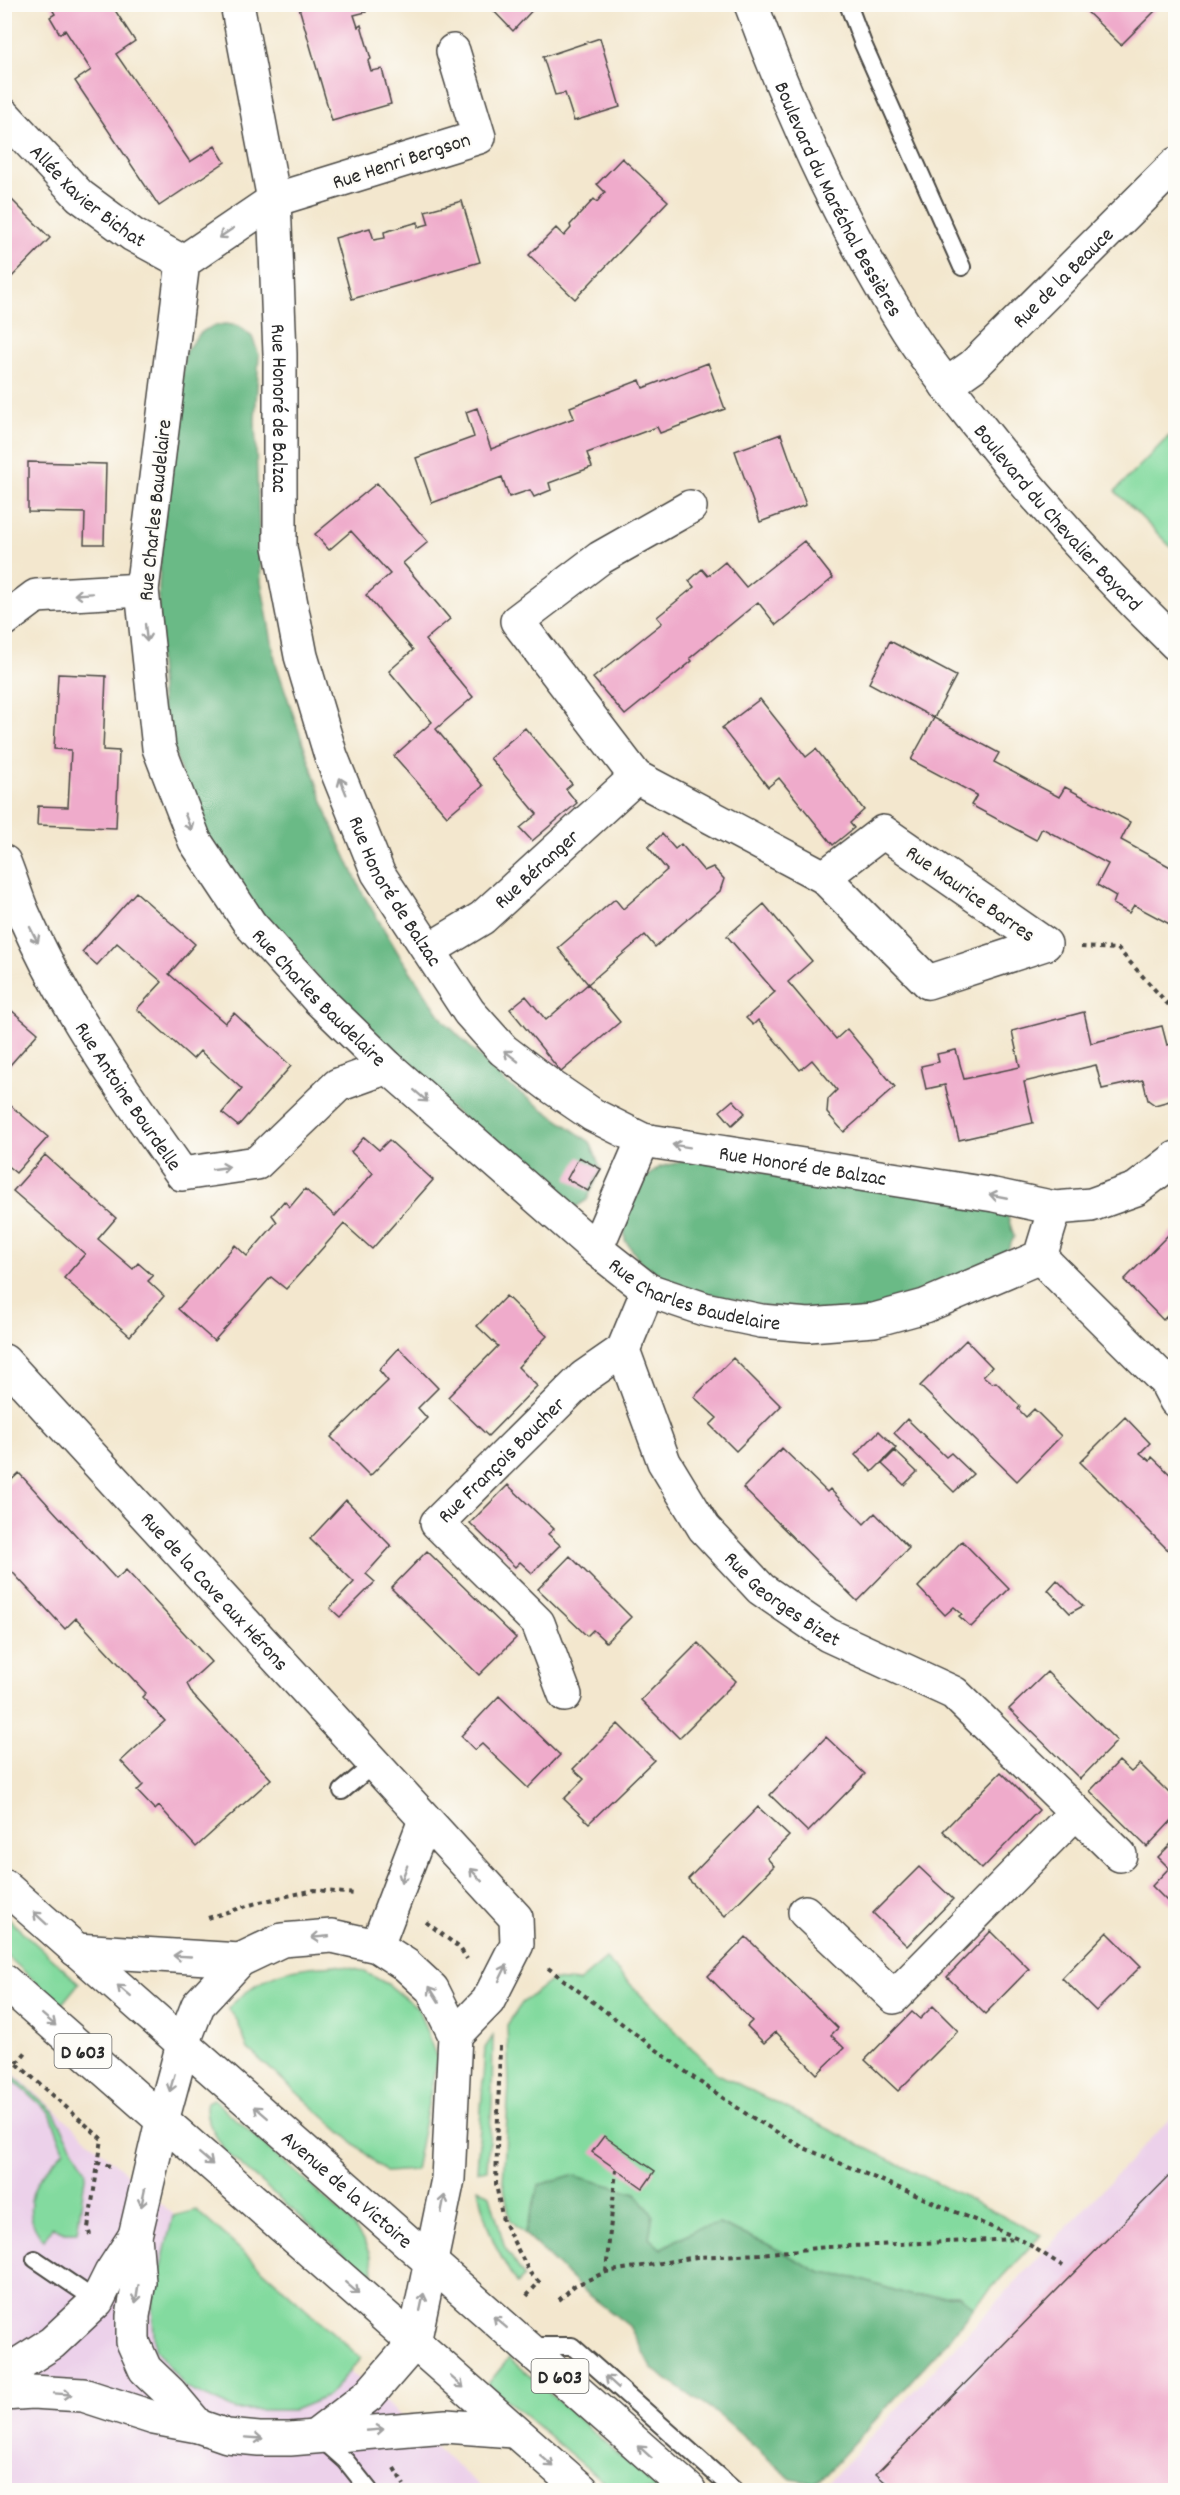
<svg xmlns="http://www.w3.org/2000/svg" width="1180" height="2495" font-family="Dekko,sans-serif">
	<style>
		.built { fill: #ecd1ea }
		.green { fill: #83da9f; stroke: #578265; stroke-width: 1.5 }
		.forest { fill: #6aba86; stroke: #4a7258; stroke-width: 1.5 }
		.building { fill: #efabcb }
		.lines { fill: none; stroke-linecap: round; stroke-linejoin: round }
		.service-casing { stroke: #494743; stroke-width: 20 }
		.minor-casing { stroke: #494743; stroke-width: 36 }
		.tertiary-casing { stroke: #494743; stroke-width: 36 }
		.primary-casing { stroke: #494743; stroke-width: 36 }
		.path { stroke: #494743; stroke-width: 4; stroke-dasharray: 4.5 4.5; stroke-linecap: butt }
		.service { stroke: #fff; stroke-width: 16 }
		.minor { stroke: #fff; stroke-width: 33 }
		.tertiary { stroke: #fff; stroke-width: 33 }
		.primary { stroke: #fff; stroke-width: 33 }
		.oneway { stroke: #a0a0a0 }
		.labels { text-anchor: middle; stroke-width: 4.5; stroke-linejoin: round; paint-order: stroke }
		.shield { fill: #fdfcf7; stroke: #6a6a68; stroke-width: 1.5 }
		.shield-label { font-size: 20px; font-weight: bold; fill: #2b2b2b }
		.street-label { font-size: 21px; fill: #2b2b2b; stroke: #fdfcf7 }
	</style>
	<rect width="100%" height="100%" fill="#fdfcf7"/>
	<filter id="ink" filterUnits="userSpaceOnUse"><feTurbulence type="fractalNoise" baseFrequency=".0167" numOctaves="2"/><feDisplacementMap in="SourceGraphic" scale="12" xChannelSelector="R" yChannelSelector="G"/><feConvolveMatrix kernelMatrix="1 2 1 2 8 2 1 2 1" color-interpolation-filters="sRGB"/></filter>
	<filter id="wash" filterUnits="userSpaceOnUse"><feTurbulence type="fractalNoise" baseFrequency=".008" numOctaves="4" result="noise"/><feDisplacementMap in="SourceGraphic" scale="24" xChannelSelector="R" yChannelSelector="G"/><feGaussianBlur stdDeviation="1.35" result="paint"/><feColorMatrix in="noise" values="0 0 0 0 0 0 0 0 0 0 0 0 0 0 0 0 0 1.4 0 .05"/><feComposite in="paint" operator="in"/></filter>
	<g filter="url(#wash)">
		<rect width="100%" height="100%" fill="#f3e7ce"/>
		<path class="built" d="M 4,2065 L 233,2267 L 484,2490 L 5,2490 Z
			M 1175,2113 L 1175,2490 L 821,2490 L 1050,2245 Z"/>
		<path class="green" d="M 1169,436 L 1175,443 L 1175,551 L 1115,491 Z
			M 4,1915 L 79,1983 L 61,2005 L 5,1954 Z
			M 606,1959 L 716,2073 L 1041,2235 L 974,2307 L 958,2295 L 913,2296 L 855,2278 L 821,2273 L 765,2243 L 719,2224 L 694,2231 L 661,2249 L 649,2238 L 636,2193 L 572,2175 L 539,2185 L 525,2234 L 510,2219 L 503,2182 L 509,2086 L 507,2025 L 522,2003 L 552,1980 L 579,1982 Z
			M 336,1965 L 363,1971 L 389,1985 L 418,2009 L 437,2059 L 415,2170 L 386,2172 L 248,2049 L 237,2020 L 228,2008 C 266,1972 285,1968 336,1965 Z
			M 493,2036 L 492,2103 L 487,2169 L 477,2171 L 485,2048 Z
			M 5,2069 L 53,2111 L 86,2171 L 77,2232 L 65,2232 L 52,2227 L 44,2240 C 28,2226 27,2201 37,2183 C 43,2171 56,2160 64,2150 L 50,2113 L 5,2073 Z
			M 213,2099 L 345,2216 C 358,2232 374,2253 373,2274 L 366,2274 L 225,2151 C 217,2137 202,2118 207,2102 Z
			M 478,2188 L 490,2195 L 505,2248 L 524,2276 L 517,2284 C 496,2251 485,2226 478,2188 Z
			M 196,2210 L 361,2358 L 328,2396 L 294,2410 L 236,2410 L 186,2388 L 155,2349 L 152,2304 L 173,2216 Z
			M 509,2358 L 659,2490 L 613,2490 L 488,2384 Z"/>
		<path class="forest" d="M 225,324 L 239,326 L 252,337 L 259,355 L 255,420 L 261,582 L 276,664 L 330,822 L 363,894 L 398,953 L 444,1021 L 506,1083 L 590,1142 L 601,1169 L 587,1200 L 574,1208 L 389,1058 L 233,884 L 190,804 L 162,708 L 157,630 L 161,543 L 185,352 C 198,334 203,327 225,324 Z
			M 689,1160 L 968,1201 L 1007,1214 L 1014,1237 L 1003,1259 L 868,1311 L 802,1315 L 683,1288 L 642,1264 L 625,1240 L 624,1216 L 634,1188 L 660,1167 Z
			M 572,2175 L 636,2193 L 653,2215 L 649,2238 L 661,2249 L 694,2230 L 719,2224 L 765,2243 L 821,2273 L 855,2278 L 913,2296 L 958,2295 L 974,2307 L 951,2337 L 826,2474 L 814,2483 L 791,2479 L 720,2416 L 652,2369 L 629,2326 L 583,2290 L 525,2234 L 539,2185 Z"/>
		<g id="blocks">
			<path class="building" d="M 49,4 L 111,4 L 135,41 L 116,54 L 190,162 L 215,146 L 225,162 L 159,206 L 75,81 L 91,70 L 65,30 L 60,34 L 50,17 L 55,14 Z
				M 298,4 L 363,4 L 366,12 L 354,15 L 358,27 L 361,25 L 371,59 L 368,61 L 371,71 L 382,69 L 391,104 L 332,121 Z
				M 487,4 L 538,4 L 513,31 Z
				M 1079,4 L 1162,4 L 1121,45 Z
				M 600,38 L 620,107 L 574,121 L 565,93 L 555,95 L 543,57 Z
				M 622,158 L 668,201 L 575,299 L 529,255 L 556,228 L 564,236 L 571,228 L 570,225 L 594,199 L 597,202 L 605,192 L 597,184 Z
				M 11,199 L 50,238 L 4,285 L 4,205 Z
				M 462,201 L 480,262 L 352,299 L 335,238 L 370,228 L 374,240 L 385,238 L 384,232 L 418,222 L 418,227 L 429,224 L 425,211 Z
				M 708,363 L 725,409 L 660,433 L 657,427 L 587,453 L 592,467 L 549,483 L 551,490 L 534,497 L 530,490 L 509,497 L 502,477 L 432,503 L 416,458 L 474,437 L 466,412 L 477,408 L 491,449 L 574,418 L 570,407 L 640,380 L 643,388 Z
				M 781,434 L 806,505 L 760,522 L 735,451 Z
				M 28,462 L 106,464 L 104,544 L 84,544 L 85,513 L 28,512 Z
				M 4,481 L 10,481 L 8,530 L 4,530 Z
				M 377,483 L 428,542 L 403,563 L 450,619 L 425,640 L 473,697 L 436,729 L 483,786 L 447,816 L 394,756 L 432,722 L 389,671 L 413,650 L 366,595 L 390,574 L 351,531 L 329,550 L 315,534 Z
				M 804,541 L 833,578 L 776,625 L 758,602 L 690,658 L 692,661 L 625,715 L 593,678 L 662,623 L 657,617 L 694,587 L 689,581 L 702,569 L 708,576 L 725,562 L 746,587 Z
				M 890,641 L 956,676 L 934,718 L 999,753 L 994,762 L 1059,797 L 1065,787 L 1130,822 L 1121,840 L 1176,870 L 1175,927 L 1134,905 L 1129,913 L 1113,904 L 1116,896 L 1097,885 L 1108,864 L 1042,828 L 1036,840 L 971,805 L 977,795 L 911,760 L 934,718 L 869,683 Z
				M 58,674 L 106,676 L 103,750 L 119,751 L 116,828 L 37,825 L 38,806 L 68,807 L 71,750 L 54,749 Z
				M 760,699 L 806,757 L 816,749 L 864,810 L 850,823 L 854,828 L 833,845 L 779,778 L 768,787 L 722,728 Z
				M 525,728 L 572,784 L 566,789 L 577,803 L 532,841 L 520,828 L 537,814 L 490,758 Z
				M 662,834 L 675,849 L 681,844 L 704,871 L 713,867 L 724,879 L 720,891 L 655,947 L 645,935 L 588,984 L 558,948 L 615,899 L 623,909 L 667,870 L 648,847 Z
				M 136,892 L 195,944 L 169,974 L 225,1023 L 234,1013 L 291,1066 L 238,1126 L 222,1113 L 242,1089 L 200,1051 L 193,1059 L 137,1009 L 162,982 L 117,943 L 97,965 L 82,952 Z
				M 764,904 L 812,961 L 788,982 L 836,1039 L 847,1029 L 895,1087 L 844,1132 L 827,1113 L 828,1099 L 837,1090 L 812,1060 L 800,1070 L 758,1020 L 753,1025 L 746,1018 L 775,992 L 727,936 Z
				M 588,984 L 620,1022 L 561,1072 L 510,1009 L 526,996 L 546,1020 Z
				M 4,1004 L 38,1033 L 4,1072 Z
				M 1084,1012 L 1091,1043 L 1162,1026 L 1167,1045 L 1176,1043 L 1176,1072 L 1173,1073 L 1176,1097 L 1173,1100 L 1155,1105 L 1148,1100 L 1143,1080 L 1102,1089 L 1096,1065 L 1024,1082 L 1033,1123 L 959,1140 L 945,1085 L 926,1089 L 921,1066 L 939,1062 L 937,1054 L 956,1050 L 964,1079 L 1020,1067 L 1012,1031 Z
				M 4,1100 L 48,1137 L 16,1173 L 4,1163 Z
				M 733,1100 L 745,1113 L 732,1125 L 720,1111 Z
				M 364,1137 L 379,1150 L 389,1140 L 433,1180 L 372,1249 L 344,1224 L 286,1289 L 271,1277 L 214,1341 L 178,1309 L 235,1245 L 247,1256 L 277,1222 L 272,1215 L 284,1201 L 290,1207 L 305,1189 L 335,1216 L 373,1173 L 351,1152 Z
				M 45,1155 L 116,1218 L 98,1239 L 133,1269 L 138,1263 L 153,1276 L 148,1281 L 164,1296 L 130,1336 L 64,1278 L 85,1254 L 13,1191 Z
				M 579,1157 L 601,1169 L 588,1191 L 567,1179 Z
				M 1172,1231 L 1176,1234 L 1176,1307 L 1163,1320 L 1124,1280 Z
				M 506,1296 L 547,1336 L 518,1367 L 537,1386 L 488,1436 L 448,1397 L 498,1346 L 477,1326 Z
				M 966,1340 L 992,1367 L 983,1376 L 992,1383 L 996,1382 L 1020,1406 L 1018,1409 L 1026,1417 L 1034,1409 L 1061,1436 L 1017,1481 L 920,1386 Z
				M 399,1348 L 438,1388 L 418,1408 L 427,1418 L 370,1476 L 331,1437 L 388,1381 L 379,1370 Z
				M 733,1358 L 781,1406 L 736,1451 L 710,1425 L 717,1418 L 694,1397 Z
				M 1125,1417 L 1150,1443 L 1140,1453 L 1150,1461 L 1152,1457 L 1176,1480 L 1176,1558 L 1080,1462 Z
				M 907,1419 L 946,1457 L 951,1453 L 973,1474 L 954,1492 L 894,1433 Z
				M 879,1431 L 896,1448 L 872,1472 L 855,1455 Z
				M 782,1448 L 827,1492 L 830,1489 L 864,1524 L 875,1513 L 909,1548 L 857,1601 L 743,1488 Z
				M 895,1451 L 917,1472 L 904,1485 L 882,1464 Z
				M 19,1473 L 116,1579 L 126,1570 L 211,1662 L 187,1684 L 193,1695 L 271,1779 L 196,1847 L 159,1806 L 155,1810 L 137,1791 L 143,1785 L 121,1761 L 165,1721 L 142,1697 L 146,1693 L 76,1618 L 65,1629 L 4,1563 L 4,1487 Z
				M 508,1485 L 554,1529 L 548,1534 L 560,1545 L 532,1573 L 520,1562 L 515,1567 L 470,1523 Z
				M 346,1500 L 391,1546 L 366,1574 L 375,1582 L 340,1617 L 330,1608 L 354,1582 L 310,1539 Z
				M 962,1541 L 1009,1589 L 971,1627 L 959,1616 L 962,1614 L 954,1607 L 945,1615 L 918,1587 Z
				M 427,1551 L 516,1638 L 479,1675 L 391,1588 Z
				M 570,1556 L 631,1617 L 606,1642 L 593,1630 L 587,1636 L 538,1589 Z
				M 1057,1580 L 1083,1606 L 1070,1613 L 1048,1590 Z
				M 698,1643 L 736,1681 L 679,1738 L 641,1700 Z
				M 1047,1672 L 1117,1741 L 1080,1779 L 1009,1709 Z
				M 499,1696 L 560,1755 L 528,1788 L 482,1744 L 475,1750 L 461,1736 Z
				M 618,1724 L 654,1760 L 589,1823 L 564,1799 L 584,1779 L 573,1769 Z
				M 826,1737 L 865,1774 L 808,1832 L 770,1795 Z
				M 1119,1761 L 1131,1772 L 1140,1764 L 1176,1800 L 1176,1816 L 1147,1847 L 1090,1791 Z
				M 1001,1772 L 1039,1810 L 982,1869 L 943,1831 Z
				M 758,1807 L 789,1836 L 767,1858 L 774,1866 L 725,1916 L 688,1879 Z
				M 1176,1839 L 1176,1910 L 1152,1886 L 1169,1868 L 1158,1857 Z
				M 919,1867 L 953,1899 L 907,1946 L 873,1913 Z
				M 991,1931 L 1029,1969 L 985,2014 L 947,1977 Z
				M 1107,1932 L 1141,1966 L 1096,2011 L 1062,1978 Z
				M 746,1937 L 838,2028 L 831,2035 L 844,2048 L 817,2074 L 776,2032 L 764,2043 L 747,2026 L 752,2021 L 708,1976 Z
				M 933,2006 L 958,2031 L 898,2091 L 865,2060 L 912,2012 L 920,2019 Z
				M 604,2136 L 655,2171 L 643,2188 L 592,2152 Z
				M 1176,2169 L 1176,2490 L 894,2490 L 876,2474 Z"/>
		</g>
	</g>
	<g filter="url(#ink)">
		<use href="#blocks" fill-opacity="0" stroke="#494743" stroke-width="1.5"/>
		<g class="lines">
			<defs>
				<path id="service" d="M 848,4 L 863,44 L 962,267
					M 342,1791 L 375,1763
					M 35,2259 L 97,2301
					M 529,2346 L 572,2346 L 734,2490
					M 320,2438 L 346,2461 L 369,2490"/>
				<g id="minor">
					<path id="s1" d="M 237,4 L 274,200 L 280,354 L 280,547 L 301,656 L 331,756 L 378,873 L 469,1012 L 503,1050 L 549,1085 L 593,1115 L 643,1140 L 994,1195 L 1055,1208 L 1091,1205 L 1136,1189 L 1176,1158"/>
					<path id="s2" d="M 453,51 L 479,137 L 274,200 L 183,262 L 142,590 L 159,748 L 195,841 L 250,924 L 317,998 L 388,1067 L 596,1249 L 648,1290 L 704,1309 L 761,1321 L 809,1325 L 874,1320 L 925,1306 L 1040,1257 L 1055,1208"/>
					<path id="s3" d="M 4,115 L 80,196 L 133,235 L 183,262"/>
					<path id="s4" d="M 946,385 L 973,366 L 1176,164"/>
					<path d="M 690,507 L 600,558 L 517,621 L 636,777 L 824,877 L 928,982 L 1045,944 L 883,832 L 824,877"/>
					<path d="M 4,620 L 36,596 L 142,590"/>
					<path id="s5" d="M 4,862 C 11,879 16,897 23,913 C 64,1007 123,1091 182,1174 L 257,1163 L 338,1085 L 388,1067"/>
					<path id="s6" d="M 429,950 L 482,918 L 636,777"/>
					<path d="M 596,1249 L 643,1140"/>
					<path d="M 1040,1257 L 1166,1382 L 1176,1401"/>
					<path id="s7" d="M 648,1290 L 623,1350 L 664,1462 L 704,1528 L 761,1589 L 828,1635 L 954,1693 L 1120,1855"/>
					<path id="s8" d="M 4,1361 L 516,1918 L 517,1944 L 488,2001 L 455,2035"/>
					<path id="s9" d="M 565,1695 L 538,1623 L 437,1523 L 584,1377 L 623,1350"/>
					<path d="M 805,1912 L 894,1997 L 1076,1812"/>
					<path d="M 377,1946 L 425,1820"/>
					<path d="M 76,1950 L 240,1960"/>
					<path d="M 4,2379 L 16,2366 L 52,2343 L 97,2301 L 111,2273 L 135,2236"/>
					<path d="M 4,2394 L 32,2392 L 83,2395 L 154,2418 L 198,2426 L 227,2436 L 259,2439 L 290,2439 L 446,2426 L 513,2431"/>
					<path d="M 198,2426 L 170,2393 L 145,2369 L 133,2342 L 133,2316 L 139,2282 L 135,2236 L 162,2121 L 183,2044 L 198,2005 L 240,1960 L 282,1940 L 332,1936 L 377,1946 L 406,1965 L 432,1989 L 455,2035 L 448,2179 L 414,2343 L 369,2395 L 317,2435"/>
				</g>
				<g id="tertiary">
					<path id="s10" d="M 751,4 C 793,119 843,228 908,331 C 929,364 954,395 978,425 C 1039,503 1105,575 1176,644"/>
				</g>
				<g id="primary">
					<path id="s11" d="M 4,1886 L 689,2490"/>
					<path d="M 4,1981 L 582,2490"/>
				</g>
			</defs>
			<use href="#service" class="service-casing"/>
			<use href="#minor" class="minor-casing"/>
			<use href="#tertiary" class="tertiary-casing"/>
			<use href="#primary" class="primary-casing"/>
			<path class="path" d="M 1081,947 L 1118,949 L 1176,1013
				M 208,1918 L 260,1902 L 315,1890 L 355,1894
				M 426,1922 L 460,1948 L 467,1959
				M 548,1968 L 694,2078 L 748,2115 L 804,2148 L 1020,2239 L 1066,2268
				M 500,2046 L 496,2184 L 503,2221 L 530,2273 L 539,2282 L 525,2298
				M 4,2052 L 102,2139 L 88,2228 L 90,2235
				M 17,2063 L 26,2052
				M 97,2162 L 113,2167
				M 606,2272 L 616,2170
				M 559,2300 L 574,2286 L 606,2272 L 697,2257 L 760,2254 L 827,2247 L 1017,2239
				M 394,2468 L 404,2485"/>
			<use href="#service" class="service"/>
			<use href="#minor" class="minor"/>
			<use href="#tertiary" class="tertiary"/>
			<use href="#primary" class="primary"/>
		</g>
		<defs><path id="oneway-shaft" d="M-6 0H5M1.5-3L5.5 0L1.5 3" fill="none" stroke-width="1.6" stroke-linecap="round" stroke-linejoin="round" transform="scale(1.5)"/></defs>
		<g class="oneway">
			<use href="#oneway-shaft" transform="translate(226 233) rotate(146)"/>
			<use href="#oneway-shaft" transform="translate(83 594) rotate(176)"/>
			<use href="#oneway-shaft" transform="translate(146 633) rotate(84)"/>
			<use href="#oneway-shaft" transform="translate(343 786) rotate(-112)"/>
			<use href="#oneway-shaft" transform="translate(188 822) rotate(69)"/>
			<use href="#oneway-shaft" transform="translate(34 935) rotate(63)"/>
			<use href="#oneway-shaft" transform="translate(511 1056) rotate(-142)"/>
			<use href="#oneway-shaft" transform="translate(421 1096) rotate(41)"/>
			<use href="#oneway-shaft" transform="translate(681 1146) rotate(-171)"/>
			<use href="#oneway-shaft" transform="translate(221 1168) rotate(-8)"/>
			<use href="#oneway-shaft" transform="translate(998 1196) rotate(-169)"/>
			<use href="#oneway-shaft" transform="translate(404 1874) rotate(111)"/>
			<use href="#oneway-shaft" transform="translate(476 1875) rotate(-133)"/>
			<use href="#oneway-shaft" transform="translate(40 1918) rotate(-138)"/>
			<use href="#oneway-shaft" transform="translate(320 1937) rotate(175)"/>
			<use href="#oneway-shaft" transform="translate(182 1956) rotate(-177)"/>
			<use href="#oneway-shaft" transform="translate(503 1973) rotate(-64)"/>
			<use href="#oneway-shaft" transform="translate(124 1991) rotate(-139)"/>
			<use href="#oneway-shaft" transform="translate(434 1994) rotate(-122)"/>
			<use href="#oneway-shaft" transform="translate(49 2020) rotate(41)"/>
			<use href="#oneway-shaft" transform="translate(172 2083) rotate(106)"/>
			<use href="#oneway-shaft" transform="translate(261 2112) rotate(-139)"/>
			<use href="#oneway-shaft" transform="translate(206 2159) rotate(41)"/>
			<use href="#oneway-shaft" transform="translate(143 2198) rotate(102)"/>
			<use href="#oneway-shaft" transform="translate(443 2204) rotate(-79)"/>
			<use href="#oneway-shaft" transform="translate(352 2288) rotate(41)"/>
			<use href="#oneway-shaft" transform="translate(137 2294) rotate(99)"/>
			<use href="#oneway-shaft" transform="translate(422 2302) rotate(-78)"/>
			<use href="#oneway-shaft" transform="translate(500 2322) rotate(-139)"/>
			<use href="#oneway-shaft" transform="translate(457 2382) rotate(41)"/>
			<use href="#oneway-shaft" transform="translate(612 2382) rotate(-138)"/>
			<use href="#oneway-shaft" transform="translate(63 2394) rotate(4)"/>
			<use href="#oneway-shaft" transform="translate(375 2430) rotate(-5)"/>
			<use href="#oneway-shaft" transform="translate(254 2438) rotate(4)"/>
			<use href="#oneway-shaft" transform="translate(645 2452) rotate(-138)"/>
			<use href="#oneway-shaft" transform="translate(547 2461) rotate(41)"/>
		</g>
	</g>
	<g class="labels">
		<g class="shield">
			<rect x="54.5" y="2034" width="57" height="34" rx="4.5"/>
			<rect x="531.5" y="2359" width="57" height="34" rx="4.5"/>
		</g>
		<g class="shield-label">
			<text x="83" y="2058">D 603</text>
			<text x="560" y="2383">D 603</text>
		</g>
		<g class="street-label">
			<text transform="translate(401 160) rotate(-18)" y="7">Rue Henri Bergson</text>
			<text dy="7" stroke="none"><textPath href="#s3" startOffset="117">Allée Xavier Bichat</textPath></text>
			<text dy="7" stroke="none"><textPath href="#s10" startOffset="214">Boulevard du Maréchal Bessières</textPath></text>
			<text dy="7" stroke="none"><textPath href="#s4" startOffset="159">Rue de la Beauce</textPath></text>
			<text dy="7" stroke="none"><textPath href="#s1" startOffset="408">Rue Honoré de Balzac</textPath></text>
			<text transform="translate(154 510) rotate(-84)" y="7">Rue Charles Baudelaire</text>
			<text dy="7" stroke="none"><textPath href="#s10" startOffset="603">Boulevard du Chevalier Bayard</textPath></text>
			<text dy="7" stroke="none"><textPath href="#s6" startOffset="135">Rue Béranger</textPath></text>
			<text dy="7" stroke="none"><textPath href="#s1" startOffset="912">Rue Honoré de Balzac</textPath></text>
			<text transform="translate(971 893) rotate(35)" y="7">Rue Maurice Barres</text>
			<text dy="7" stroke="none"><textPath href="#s2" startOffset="1204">Rue Charles Baudelaire</textPath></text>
			<text dy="7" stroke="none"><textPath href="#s5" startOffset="266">Rue Antoine Bourdelle</textPath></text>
			<text dy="7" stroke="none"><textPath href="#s1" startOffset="1434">Rue Honoré de Balzac</textPath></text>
			<text dy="7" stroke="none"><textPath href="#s2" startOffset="1690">Rue Charles Baudelaire</textPath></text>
			<text dy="7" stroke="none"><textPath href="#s9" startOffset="309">Rue François Boucher</textPath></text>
			<text dy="7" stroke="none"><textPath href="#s8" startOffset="312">Rue de la Cave aux Hérons</textPath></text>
			<text dy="7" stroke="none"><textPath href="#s7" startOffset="368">Rue Georges Bizet</textPath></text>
			<text dy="7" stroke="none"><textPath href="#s11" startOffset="458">Avenue de la Victoire</textPath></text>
		</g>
	</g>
	<rect width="1180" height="2495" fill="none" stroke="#fdfcf7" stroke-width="24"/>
</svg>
